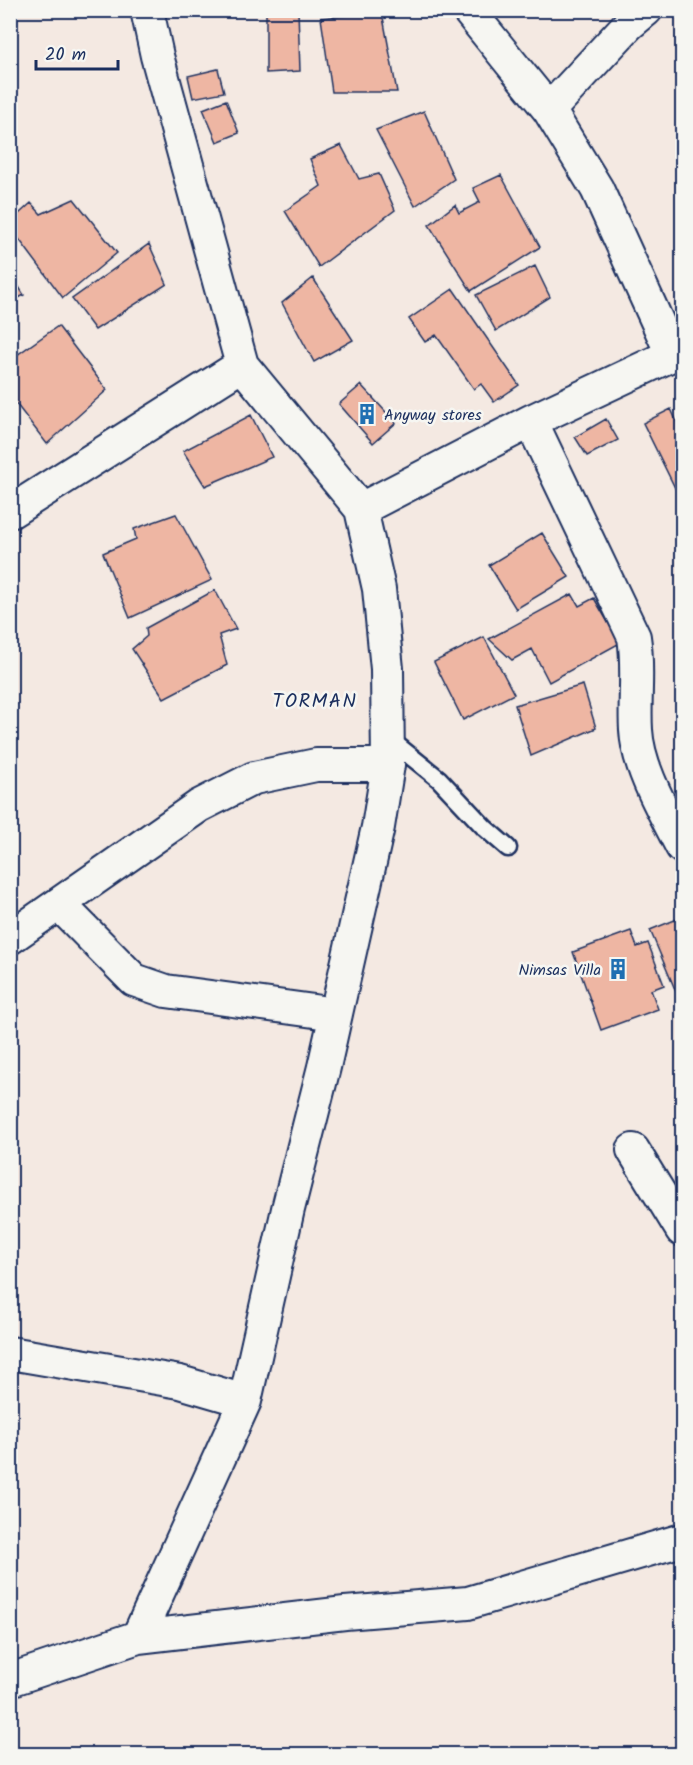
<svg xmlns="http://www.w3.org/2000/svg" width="693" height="1765" font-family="Kalam,sans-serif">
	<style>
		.building { fill: #eeb6a3; stroke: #1b2f5e; stroke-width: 1.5 }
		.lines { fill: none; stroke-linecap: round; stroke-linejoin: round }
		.lane-casing { stroke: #1b2f5e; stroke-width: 21 }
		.street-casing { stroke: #1b2f5e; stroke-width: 36 }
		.lane { stroke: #f6f6f2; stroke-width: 16 }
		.street { stroke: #f6f6f2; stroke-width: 32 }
		.labels { text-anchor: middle; stroke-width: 5; stroke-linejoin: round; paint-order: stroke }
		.poi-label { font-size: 16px; fill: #1b2f5e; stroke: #f6f6f2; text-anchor: start }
		.quarter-label { font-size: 20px; letter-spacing: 1.5px; fill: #1b2f5e; stroke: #f6f6f2 }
	</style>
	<rect width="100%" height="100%" fill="#f4e9e2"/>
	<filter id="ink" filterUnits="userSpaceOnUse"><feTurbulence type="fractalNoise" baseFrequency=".0167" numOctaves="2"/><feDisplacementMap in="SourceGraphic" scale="12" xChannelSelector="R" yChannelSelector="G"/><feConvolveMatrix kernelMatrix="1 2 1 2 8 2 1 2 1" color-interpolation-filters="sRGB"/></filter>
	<g filter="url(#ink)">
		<path class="building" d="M 266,10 L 298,10 L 300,71 L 266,73 Z
			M 382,12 L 397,92 L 332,92 L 321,18 Z
			M 218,69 L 224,92 L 193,98 L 188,76 Z
			M 226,100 L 239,133 L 217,142 L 203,109 Z
			M 424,111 L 454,179 L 415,206 L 376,130 Z
			M 341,145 L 359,179 L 379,174 L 395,210 L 319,267 L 285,211 L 321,186 L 310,159 Z
			M 501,175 L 540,247 L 471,291 L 429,225 L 455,205 L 459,213 L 480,202 L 473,188 Z
			M 74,199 L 117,253 L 63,298 L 10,227 L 10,222 L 31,203 L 41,214 Z
			M 149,244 L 167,284 L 95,330 L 72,299 Z
			M 535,266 L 550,297 L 496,331 L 476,295 Z
			M 10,273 L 24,295 L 10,303 Z
			M 313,278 L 353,340 L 314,362 L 282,303 Z
			M 453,289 L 519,385 L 494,402 L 481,384 L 474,389 L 436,335 L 425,342 L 409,319 Z
			M 58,326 L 107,390 L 47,444 L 10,396 L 10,360 Z
			M 361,385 L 396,423 L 373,443 L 339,404 Z
			M 671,409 L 682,433 L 682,497 L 680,498 L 643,423 Z
			M 251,415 L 272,457 L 205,486 L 183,451 Z
			M 606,419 L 618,440 L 587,456 L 575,437 Z
			M 176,514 L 212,580 L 130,618 L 103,553 L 136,539 L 134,529 Z
			M 542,533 L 569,577 L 516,609 L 489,565 Z
			M 215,590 L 236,629 L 219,635 L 227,665 L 164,698 L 132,649 L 147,636 L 146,628 Z
			M 572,594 L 579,606 L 594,598 L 620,643 L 549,682 L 532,649 L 512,660 L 489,639 Z
			M 484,637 L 514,694 L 463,720 L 434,662 Z
			M 583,685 L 596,728 L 531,756 L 515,705 Z
			M 682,917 L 682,992 L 677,994 L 650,930 Z
			M 631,931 L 637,947 L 648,943 L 664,985 L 651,990 L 658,1009 L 601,1030 L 573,952 Z"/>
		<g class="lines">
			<defs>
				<path id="lane" d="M 388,738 L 439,779 L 485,828 L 508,848"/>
				<path id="street" d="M 468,10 L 549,110
					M 646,10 L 628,25 L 549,110 L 597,189 L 672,354
					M 531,421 L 634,637 C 639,668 634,699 636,730 C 638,769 665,813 682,847
					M 361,509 L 531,421 L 682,350
					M 10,512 L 242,365
					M 59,904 L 134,980 L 166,991 L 336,1014
					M 10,938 L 199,806 L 254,778 L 316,765 L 388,765
					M 633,1150 L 682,1230
					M 10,1353 L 180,1382 L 245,1401
					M 138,1637 L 245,1401 L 288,1209 L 324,1067 L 378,827 L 388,765 L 387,669 L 379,589 L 361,509 L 242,365 L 157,56 L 147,10
					M 10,1680 L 138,1637 L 345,1613 L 468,1603 L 682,1540"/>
			</defs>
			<use href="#lane" class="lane-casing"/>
			<use href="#street" class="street-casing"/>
			<use href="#lane" class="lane"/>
			<use href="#street" class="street"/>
		</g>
	</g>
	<defs>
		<symbol id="building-bare" viewBox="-9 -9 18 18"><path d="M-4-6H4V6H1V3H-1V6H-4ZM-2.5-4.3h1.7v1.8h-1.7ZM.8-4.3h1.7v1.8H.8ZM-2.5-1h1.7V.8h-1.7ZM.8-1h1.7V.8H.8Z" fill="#1f6fb2" stroke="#f6f6f2" stroke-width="2.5" paint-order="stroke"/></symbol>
	</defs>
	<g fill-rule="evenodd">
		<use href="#building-bare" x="352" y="399" width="30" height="30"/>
		<use href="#building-bare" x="603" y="954" width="30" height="30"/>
	</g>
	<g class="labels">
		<g class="poi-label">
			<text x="384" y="420">Anyway stores</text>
			<text x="601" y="975" text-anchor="end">Nimsas Villa</text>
		</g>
		<g class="quarter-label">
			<text x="315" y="707">TORMAN</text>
		</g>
	</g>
	<rect width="693" height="1765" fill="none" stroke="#f6f6f2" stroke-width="36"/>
	<rect x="18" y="18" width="657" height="1729" fill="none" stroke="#1b2f5e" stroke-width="2" filter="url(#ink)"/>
	<path d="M36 60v9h82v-9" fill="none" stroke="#1b2f5e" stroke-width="3"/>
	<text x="45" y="60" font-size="18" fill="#1b2f5e" stroke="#f6f6f2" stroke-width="4.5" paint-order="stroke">20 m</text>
</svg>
